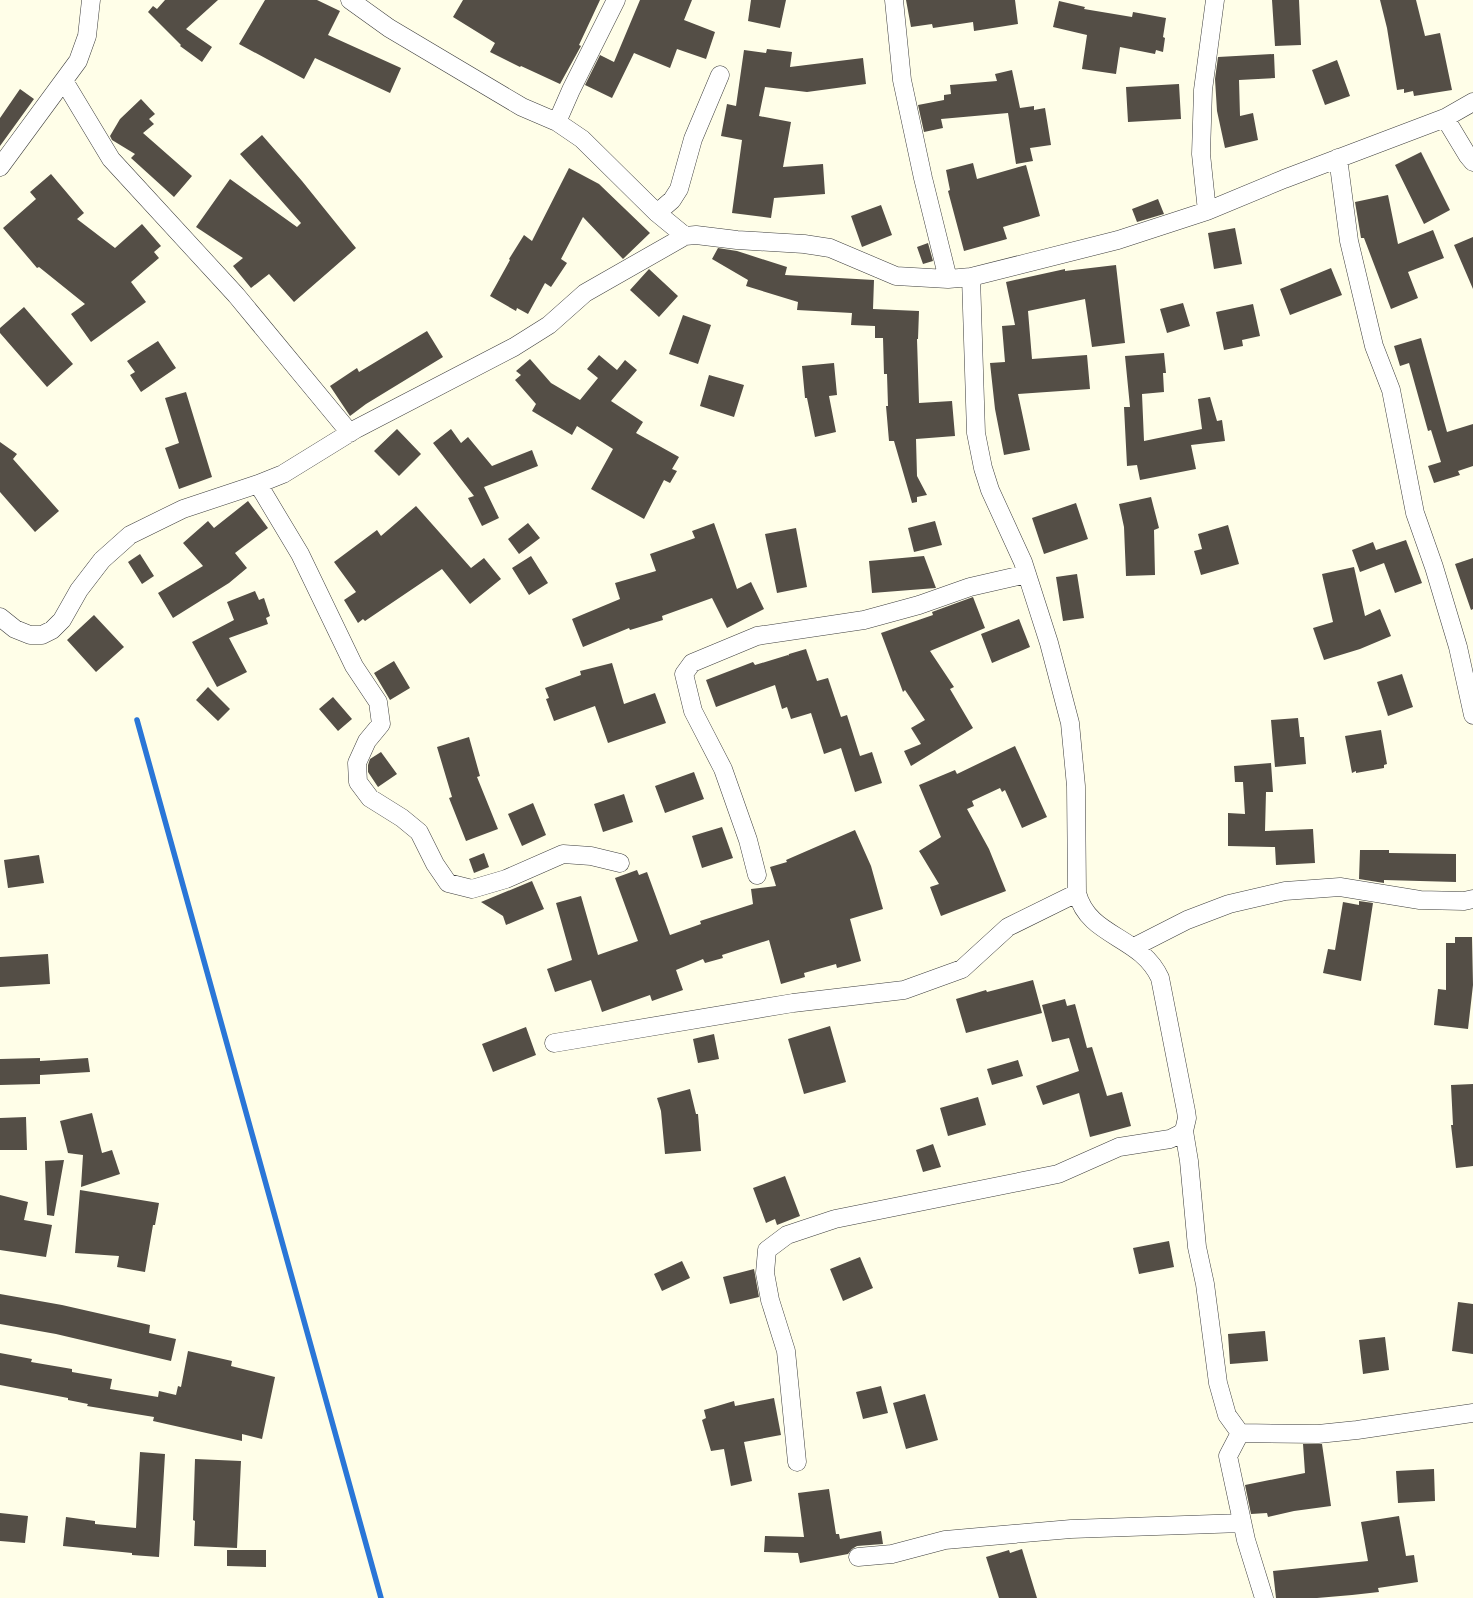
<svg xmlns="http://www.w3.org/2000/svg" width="1473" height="1598" font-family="Georgia,serif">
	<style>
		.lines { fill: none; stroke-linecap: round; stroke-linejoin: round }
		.stream { stroke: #2a76d7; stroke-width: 5.5 }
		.building { fill: #544e46 }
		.minor-casing { stroke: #3d3d3d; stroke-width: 19 }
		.minor { stroke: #fff; stroke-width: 18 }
	</style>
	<rect width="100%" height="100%" fill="#fffee8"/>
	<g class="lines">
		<path class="stream" d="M 137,720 L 381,1598"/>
	</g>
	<path class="building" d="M 165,0 L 218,0 L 186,29 L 212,47 L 202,62 L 180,46 L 181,45 L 148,12 L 153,6 L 157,9 Z
		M 265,0 L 317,0 L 340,11 L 328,35 L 401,68 L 390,93 L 315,58 L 304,79 L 239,44 Z
		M 463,0 L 600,0 L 579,45 L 581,46 L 560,84 L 521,66 L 520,67 L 490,52 L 495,43 L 453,17 Z
		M 640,0 L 692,0 L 684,20 L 715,32 L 706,59 L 677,49 L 670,68 L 634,53 L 612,98 L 585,85 L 600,55 L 614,62 Z
		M 751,0 L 786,0 L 780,28 L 748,21 Z
		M 906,0 L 1015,0 L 1018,24 L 974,31 L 973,22 L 933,28 L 932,24 L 911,27 Z
		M 1272,0 L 1299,0 L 1301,45 L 1275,46 Z
		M 1380,0 L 1416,0 L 1425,36 L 1440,33 L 1452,90 L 1414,96 L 1413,91 L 1404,93 L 1404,89 L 1397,90 L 1387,28 Z
		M 1059,1 L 1085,7 L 1084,9 L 1132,17 L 1133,12 L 1166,18 L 1163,37 L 1165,38 L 1163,52 L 1156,50 L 1155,54 L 1120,47 L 1116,74 L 1082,69 L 1087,35 L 1053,27 Z
		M 767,49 L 792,52 L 790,67 L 863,58 L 866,84 L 807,92 L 765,87 L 759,116 L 791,122 L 783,167 L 823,164 L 825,194 L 774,198 L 771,218 L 732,213 L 742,140 L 721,136 L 727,104 L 736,106 L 744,50 L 766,53 Z
		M 1274,54 L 1275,78 L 1239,80 L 1240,116 L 1253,113 L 1258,140 L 1225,148 L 1217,111 L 1215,79 L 1218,57 Z
		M 1337,60 L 1350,96 L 1325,105 L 1312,70 Z
		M 1012,70 L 1020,108 L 1034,106 L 1034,110 L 1045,108 L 1051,145 L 1030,148 L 1033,161 L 1016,164 L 1008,113 L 941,119 L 943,128 L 924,132 L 918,105 L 944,100 L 944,95 L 951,94 L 950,85 L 997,81 L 995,74 Z
		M 1179,84 L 1181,119 L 1128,122 L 1126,87 Z
		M 20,89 L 34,99 L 0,146 L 0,118 Z
		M 141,99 L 155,114 L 149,119 L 154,124 L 143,133 L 192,176 L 174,197 L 131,158 L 135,154 L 112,140 L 110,136 L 120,119 Z
		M 262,135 L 302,181 L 356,248 L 294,302 L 269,274 L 251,288 L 233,266 L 243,258 L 196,227 L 230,179 L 297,227 L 301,223 L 240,154 Z
		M 1421,152 L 1450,210 L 1424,224 L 1395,165 Z
		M 973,163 L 977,179 L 1026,165 L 1040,216 L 1003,227 L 1007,239 L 964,251 L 948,191 L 950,190 L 946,170 Z
		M 569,168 L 599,184 L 650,233 L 623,259 L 583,217 L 561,259 L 567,263 L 551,287 L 545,283 L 528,314 L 517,308 L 516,311 L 490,296 L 510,260 L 509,259 L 524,235 L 532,241 Z
		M 51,174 L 84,213 L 77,219 L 115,248 L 142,224 L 161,246 L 154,252 L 159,258 L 131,282 L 146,302 L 91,342 L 71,314 L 85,304 L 39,267 L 37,268 L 3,228 L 36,199 L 30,192 Z
		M 1388,195 L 1398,244 L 1433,230 L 1444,258 L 1408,272 L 1418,298 L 1391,309 L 1364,238 L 1361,238 L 1355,202 Z
		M 1158,199 L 1164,214 L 1137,222 L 1132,209 Z
		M 881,205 L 892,235 L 862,247 L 851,216 Z
		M 1235,228 L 1242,264 L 1214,269 L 1208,233 Z
		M 1473,237 L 1473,289 L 1454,245 Z
		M 928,243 L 933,261 L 923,264 L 917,247 Z
		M 718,248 L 737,251 L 787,267 L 785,275 L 874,280 L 873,309 L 919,311 L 918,339 L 917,339 L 919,403 L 952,401 L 955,436 L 916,439 L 917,476 L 927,495 L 917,497 L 917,502 L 912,503 L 894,441 L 889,441 L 886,406 L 888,406 L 887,374 L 884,374 L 883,338 L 875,338 L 875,326 L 851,325 L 852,313 L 797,310 L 798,302 L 746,286 L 748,280 L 712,259 Z
		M 1116,265 L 1125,343 L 1092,347 L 1085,299 L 1028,311 L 1032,359 L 1087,355 L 1090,389 L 1018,394 L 1030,450 L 1004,455 L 995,409 L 990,363 L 1005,362 L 1002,326 L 1015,325 L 1006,282 L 1065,269 L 1065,271 Z
		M 1331,268 L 1342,295 L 1290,315 L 1280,289 Z
		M 649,269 L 678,296 L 659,317 L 630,290 Z
		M 1183,303 L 1190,326 L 1167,333 L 1160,309 Z
		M 1253,304 L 1260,336 L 1242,340 L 1243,346 L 1224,350 L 1216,312 Z
		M 24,307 L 73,364 L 47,387 L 0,333 L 0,328 Z
		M 683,315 L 711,325 L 698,364 L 669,354 Z
		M 427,331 L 443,357 L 366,404 L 350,416 L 330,386 L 357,368 L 359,372 Z
		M 1421,338 L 1447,432 L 1473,424 L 1473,466 L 1458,471 L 1460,475 L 1434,483 L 1428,466 L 1441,462 L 1431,430 L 1428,431 L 1409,363 L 1400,366 L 1394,346 Z
		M 158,341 L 176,368 L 141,392 L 130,375 L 135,372 L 127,361 Z
		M 1164,353 L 1166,373 L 1163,373 L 1164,392 L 1142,394 L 1144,441 L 1202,429 L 1198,399 L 1210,397 L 1217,421 L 1222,420 L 1225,441 L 1191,445 L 1196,469 L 1140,480 L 1137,465 L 1127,466 L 1124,407 L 1130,407 L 1125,356 Z
		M 599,355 L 617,370 L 625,360 L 637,370 L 611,401 L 643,422 L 636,433 L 679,457 L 672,469 L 677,471 L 670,483 L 664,480 L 644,519 L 591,489 L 613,449 L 577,426 L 572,435 L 532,411 L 536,404 L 515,380 L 521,375 L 516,371 L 530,359 L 551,383 L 580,400 L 598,378 L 587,369 Z
		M 834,363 L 837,395 L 829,396 L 836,432 L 815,437 L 807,398 L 805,398 L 802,366 Z
		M 709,375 L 744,385 L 734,417 L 700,406 Z
		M 186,392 L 212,477 L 179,489 L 165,448 L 179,443 L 165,398 Z
		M 397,429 L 421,454 L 399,476 L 374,451 Z
		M 451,429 L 461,443 L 468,437 L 492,466 L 532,450 L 538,466 L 484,487 L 499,518 L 482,526 L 468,498 L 474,496 L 433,443 Z
		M 0,442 L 17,454 L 13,459 L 59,511 L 35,532 L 0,492 Z
		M 1151,497 L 1159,528 L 1154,530 L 1155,575 L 1126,576 L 1124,527 L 1119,504 Z
		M 248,501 L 268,528 L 235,553 L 247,568 L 229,583 L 173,618 L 158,593 L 203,566 L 183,543 L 208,521 L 214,528 Z
		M 1076,503 L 1088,539 L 1044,554 L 1032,518 Z
		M 416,506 L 471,568 L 484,558 L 501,579 L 470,604 L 442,569 L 365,621 L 363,619 L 358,623 L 344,600 L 356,592 L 334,562 L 377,530 L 381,536 Z
		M 935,521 L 942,545 L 914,552 L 908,528 Z
		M 528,523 L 540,538 L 519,554 L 508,539 Z
		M 714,523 L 737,589 L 751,582 L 764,609 L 727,628 L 712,598 L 662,616 L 663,620 L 630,630 L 629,628 L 583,647 L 572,619 L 620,599 L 615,583 L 656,571 L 650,554 L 695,538 L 692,531 Z
		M 1228,525 L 1239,564 L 1201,575 L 1194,551 L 1202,549 L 1198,534 Z
		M 796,528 L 807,587 L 777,593 L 765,534 Z
		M 1406,540 L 1422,583 L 1395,593 L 1384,563 L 1360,572 L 1352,550 L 1373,542 L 1376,550 Z
		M 140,554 L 154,576 L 142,584 L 128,562 Z
		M 531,556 L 548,583 L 529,595 L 512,568 Z
		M 924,556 L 936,588 L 872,593 L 869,561 Z
		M 1473,558 L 1473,609 L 1471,610 L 1455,564 Z
		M 1354,567 L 1365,616 L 1380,609 L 1391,636 L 1360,649 L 1324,660 L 1313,628 L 1333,622 L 1322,574 Z
		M 1077,574 L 1084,618 L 1063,621 L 1056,577 Z
		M 255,591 L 259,600 L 264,598 L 270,616 L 266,618 L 268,624 L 229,638 L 247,672 L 217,687 L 192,642 L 234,620 L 227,602 Z
		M 973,597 L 985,628 L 930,651 L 954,687 L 950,689 L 973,728 L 911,766 L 904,751 L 921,744 L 911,728 L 925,720 L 905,690 L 903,692 L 881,633 L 933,615 L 932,612 Z
		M 94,615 L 124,647 L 96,672 L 67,640 Z
		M 1019,619 L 1030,647 L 992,663 L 981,634 Z
		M 806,649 L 817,681 L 828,678 L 841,717 L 847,715 L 860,756 L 872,752 L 882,783 L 855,792 L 841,748 L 824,754 L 811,713 L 791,719 L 787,707 L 782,709 L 775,685 L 716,707 L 706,680 L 753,662 L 755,665 L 788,655 L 788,656 L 789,654 Z
		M 394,661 L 410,688 L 390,700 L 374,673 Z
		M 612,663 L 624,704 L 655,693 L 666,723 L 608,743 L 595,706 L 554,721 L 546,699 L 549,698 L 545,688 L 581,675 L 580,671 Z
		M 1402,674 L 1413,707 L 1388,716 L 1377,682 Z
		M 208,687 L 230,709 L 218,721 L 196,700 Z
		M 333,697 L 352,719 L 338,731 L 319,709 Z
		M 1298,718 L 1300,737 L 1304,737 L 1306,764 L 1275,767 L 1271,720 Z
		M 1381,730 L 1387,764 L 1384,765 L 1384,768 L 1356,773 L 1356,771 L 1352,773 L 1345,736 Z
		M 469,737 L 480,776 L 477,777 L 498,829 L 466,841 L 449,798 L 452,797 L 437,747 Z
		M 1015,746 L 1047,817 L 1022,828 L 1005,790 L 1002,792 L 1000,788 L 972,801 L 974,806 L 967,809 L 989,849 L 1006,891 L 941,916 L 930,887 L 939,884 L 919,851 L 941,837 L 919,785 L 955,770 L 957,774 Z
		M 381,752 L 397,774 L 378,787 L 368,772 L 368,765 L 370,759 Z
		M 1271,763 L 1273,792 L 1266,792 L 1265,831 L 1313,829 L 1315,863 L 1276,865 L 1275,847 L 1228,846 L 1228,813 L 1245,814 L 1243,782 L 1235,782 L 1234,766 Z
		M 694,772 L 704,799 L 665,813 L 655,786 Z
		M 624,794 L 633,822 L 603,832 L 594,804 Z
		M 533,803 L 546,835 L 522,846 L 508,814 Z
		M 722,827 L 733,858 L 702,868 L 692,836 Z
		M 855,830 L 871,866 L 883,909 L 850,919 L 861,961 L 837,968 L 836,964 L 804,973 L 805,977 L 781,984 L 769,940 L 722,955 L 723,958 L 705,963 L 703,959 L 676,970 L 683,990 L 652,1001 L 650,995 L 602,1012 L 591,980 L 555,992 L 547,969 L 572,960 L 556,903 L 581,896 L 598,955 L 638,941 L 615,878 L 637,870 L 639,875 L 647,872 L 670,935 L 701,924 L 700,921 L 753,904 L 751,889 L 776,886 L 770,867 L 787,862 L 786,860 Z
		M 1360,850 L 1389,850 L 1389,853 L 1456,854 L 1456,882 L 1384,880 L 1384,883 L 1359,879 Z
		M 484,853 L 489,867 L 474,873 L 469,859 Z
		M 39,855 L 44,883 L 8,888 L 4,860 Z
		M 532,881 L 544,909 L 506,925 L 503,916 L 481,902 Z
		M 1359,901 L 1373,903 L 1361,981 L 1323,973 L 1328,949 L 1335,950 L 1343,902 L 1359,905 Z
		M 1455,937 L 1472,937 L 1473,985 L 1468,1029 L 1434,1025 L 1438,989 L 1446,990 L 1446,943 L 1455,943 Z
		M 48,954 L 50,984 L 0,987 L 0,957 Z
		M 1033,980 L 1042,1013 L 966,1033 L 956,999 L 986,990 L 987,992 Z
		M 1065,999 L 1067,1006 L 1075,1004 L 1087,1048 L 1092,1047 L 1107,1096 L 1122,1092 L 1131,1126 L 1090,1137 L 1079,1093 L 1043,1105 L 1036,1086 L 1079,1071 L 1069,1038 L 1052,1042 L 1042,1005 Z
		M 830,1026 L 846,1082 L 804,1094 L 788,1039 Z
		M 526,1027 L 536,1055 L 493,1072 L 482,1044 Z
		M 714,1034 L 719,1059 L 698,1063 L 693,1039 Z
		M 40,1058 L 40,1061 L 88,1058 L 90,1072 L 40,1075 L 40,1084 L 0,1085 L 0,1059 Z
		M 1018,1060 L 1023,1076 L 992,1085 L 987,1069 Z
		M 1473,1084 L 1473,1166 L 1456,1168 L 1451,1125 L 1453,1125 L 1451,1085 Z
		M 690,1089 L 696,1114 L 698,1114 L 701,1151 L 665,1154 L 661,1111 L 657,1098 Z
		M 978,1097 L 986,1125 L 948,1136 L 940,1108 Z
		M 92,1113 L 102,1153 L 112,1150 L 120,1174 L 81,1187 L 83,1155 L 68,1153 L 60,1121 Z
		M 26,1117 L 27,1150 L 0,1150 L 0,1118 Z
		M 933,1144 L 941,1167 L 923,1172 L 916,1150 Z
		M 64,1160 L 54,1216 L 47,1215 L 45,1161 Z
		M 785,1176 L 800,1216 L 777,1225 L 775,1219 L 766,1223 L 753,1188 Z
		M 80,1190 L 159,1203 L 155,1225 L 153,1225 L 145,1272 L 117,1267 L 119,1256 L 75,1253 Z
		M 0,1195 L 28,1202 L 24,1220 L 52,1225 L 46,1257 L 0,1250 Z
		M 1169,1241 L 1174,1267 L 1139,1274 L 1133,1248 Z
		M 860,1257 L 873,1288 L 843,1301 L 830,1269 Z
		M 682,1261 L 690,1278 L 662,1291 L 654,1274 Z
		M 754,1269 L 759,1297 L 730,1304 L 723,1277 Z
		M 0,1294 L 62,1305 L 150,1325 L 149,1333 L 176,1339 L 171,1361 L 56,1334 L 0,1324 Z
		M 1458,1302 L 1473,1304 L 1473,1354 L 1452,1351 Z
		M 1265,1331 L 1268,1361 L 1230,1364 L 1228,1334 Z
		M 1385,1337 L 1389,1370 L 1363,1374 L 1359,1340 Z
		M 188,1351 L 232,1361 L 231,1366 L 275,1377 L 262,1439 L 242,1434 L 242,1441 L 153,1421 L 154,1417 L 87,1406 L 88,1404 L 68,1400 L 68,1398 L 0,1385 L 0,1353 L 32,1359 L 31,1362 L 72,1369 L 72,1372 L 112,1379 L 110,1389 L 158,1397 L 159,1391 L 176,1395 L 178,1386 L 181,1387 Z
		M 881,1386 L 888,1413 L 863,1419 L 856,1392 Z
		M 925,1394 L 938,1440 L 906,1449 L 893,1403 Z
		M 774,1398 L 781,1435 L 744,1442 L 752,1481 L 731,1486 L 724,1449 L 711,1451 L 702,1420 L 706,1418 L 704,1410 L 734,1401 L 735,1406 Z
		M 1303,1444 L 1322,1444 L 1331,1506 L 1294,1511 L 1268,1517 L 1267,1513 L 1251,1514 L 1245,1485 L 1305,1473 Z
		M 140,1452 L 165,1454 L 159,1557 L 132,1555 L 132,1553 L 63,1546 L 66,1517 L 95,1521 L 95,1524 L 136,1528 Z
		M 195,1459 L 241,1461 L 237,1548 L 194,1546 L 195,1521 L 193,1520 Z
		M 1434,1469 L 1435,1501 L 1398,1503 L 1396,1471 Z
		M 829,1489 L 836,1534 L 839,1534 L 840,1539 L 881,1531 L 883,1544 L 857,1546 L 852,1549 L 848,1554 L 800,1563 L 798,1553 L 764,1552 L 765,1536 L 804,1537 L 798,1493 Z
		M 0,1513 L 28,1516 L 25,1543 L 0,1541 Z
		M 1399,1516 L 1406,1556 L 1414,1555 L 1418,1582 L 1378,1588 L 1379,1592 L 1352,1595 L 1317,1598 L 1276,1598 L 1273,1571 L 1368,1561 L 1361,1522 Z
		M 1022,1549 L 1037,1598 L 999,1598 L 986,1557 L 1009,1550 L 1010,1553 Z
		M 227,1550 L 266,1550 L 266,1567 L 227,1566 Z"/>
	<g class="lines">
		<defs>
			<path id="minor" d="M 350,0 L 389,28 L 522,107 L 557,122 L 582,139 L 657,213 L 685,236
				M 894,0 L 902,80 L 923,178 L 948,279
				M 64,81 L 111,159 L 236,295 L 350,433
				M 1445,118 L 1468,156 L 1473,162
				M 557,122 L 571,90 L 616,0
				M 1338,158 L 1349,241 L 1374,346 L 1391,390 L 1415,513 L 1434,567 L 1458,647 L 1473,715
				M 0,167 L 78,61 L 87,36 L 91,0
				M 1207,211 L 1201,154 L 1203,90 L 1215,0
				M 657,213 L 672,200 L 679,189 L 693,139 L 720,75
				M 258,484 L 300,554 L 354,666 L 378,702 L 381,724 L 367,741 L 357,763 L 358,782 L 370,798 L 402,818 L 419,832 L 435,864 L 448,883 L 472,889 L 506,879 L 563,854 L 591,856 L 620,863
				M 0,617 L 15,629 L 30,635 L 42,635 L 52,630 L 62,620 L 79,590 L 102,560 L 130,535 L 183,509 L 258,484 L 283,474 L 356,429 L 514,347 L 549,325 L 585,293 L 685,236 L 696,235 L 737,240 L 804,244 L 830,248 L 896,276 L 948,279 L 971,277 L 1118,240 L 1207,211 L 1284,179 L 1445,118 L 1473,102
				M 757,875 L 748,840 L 723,769 L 693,711 L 684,674 L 692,663 L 757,636 L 864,620 L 919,605 L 970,587 L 1027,574
				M 1134,947 L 1187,920 L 1229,904 L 1285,891 L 1340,887 L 1420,900 L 1464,901 L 1473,899
				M 554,1043 L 793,1003 L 904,990 L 962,969 L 1008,927 L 1077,893
				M 1184,1131 L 1189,1161 L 1197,1247 L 1205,1284 L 1218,1383 L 1227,1415 L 1240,1433 L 1318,1434 L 1357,1430 L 1473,1413
				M 1240,1433 L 1228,1456 L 1246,1540 L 1264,1598
				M 797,1462 L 786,1351 L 770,1300 L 765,1273 L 767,1250 L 787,1235 L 835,1219 L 1058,1174 L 1119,1147 L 1170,1139 L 1180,1134 L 1184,1131 L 1187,1118 L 1186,1111 L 1160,978 C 1140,935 1089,938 1077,893 L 1076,786 L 1070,723 L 1049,643 L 1023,562 L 990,490 L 983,468 L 976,433 L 971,277
				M 858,1557 L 892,1554 L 945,1540 L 1071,1529 L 1242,1523"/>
		</defs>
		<use href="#minor" class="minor-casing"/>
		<use href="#minor" class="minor"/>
	</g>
</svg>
